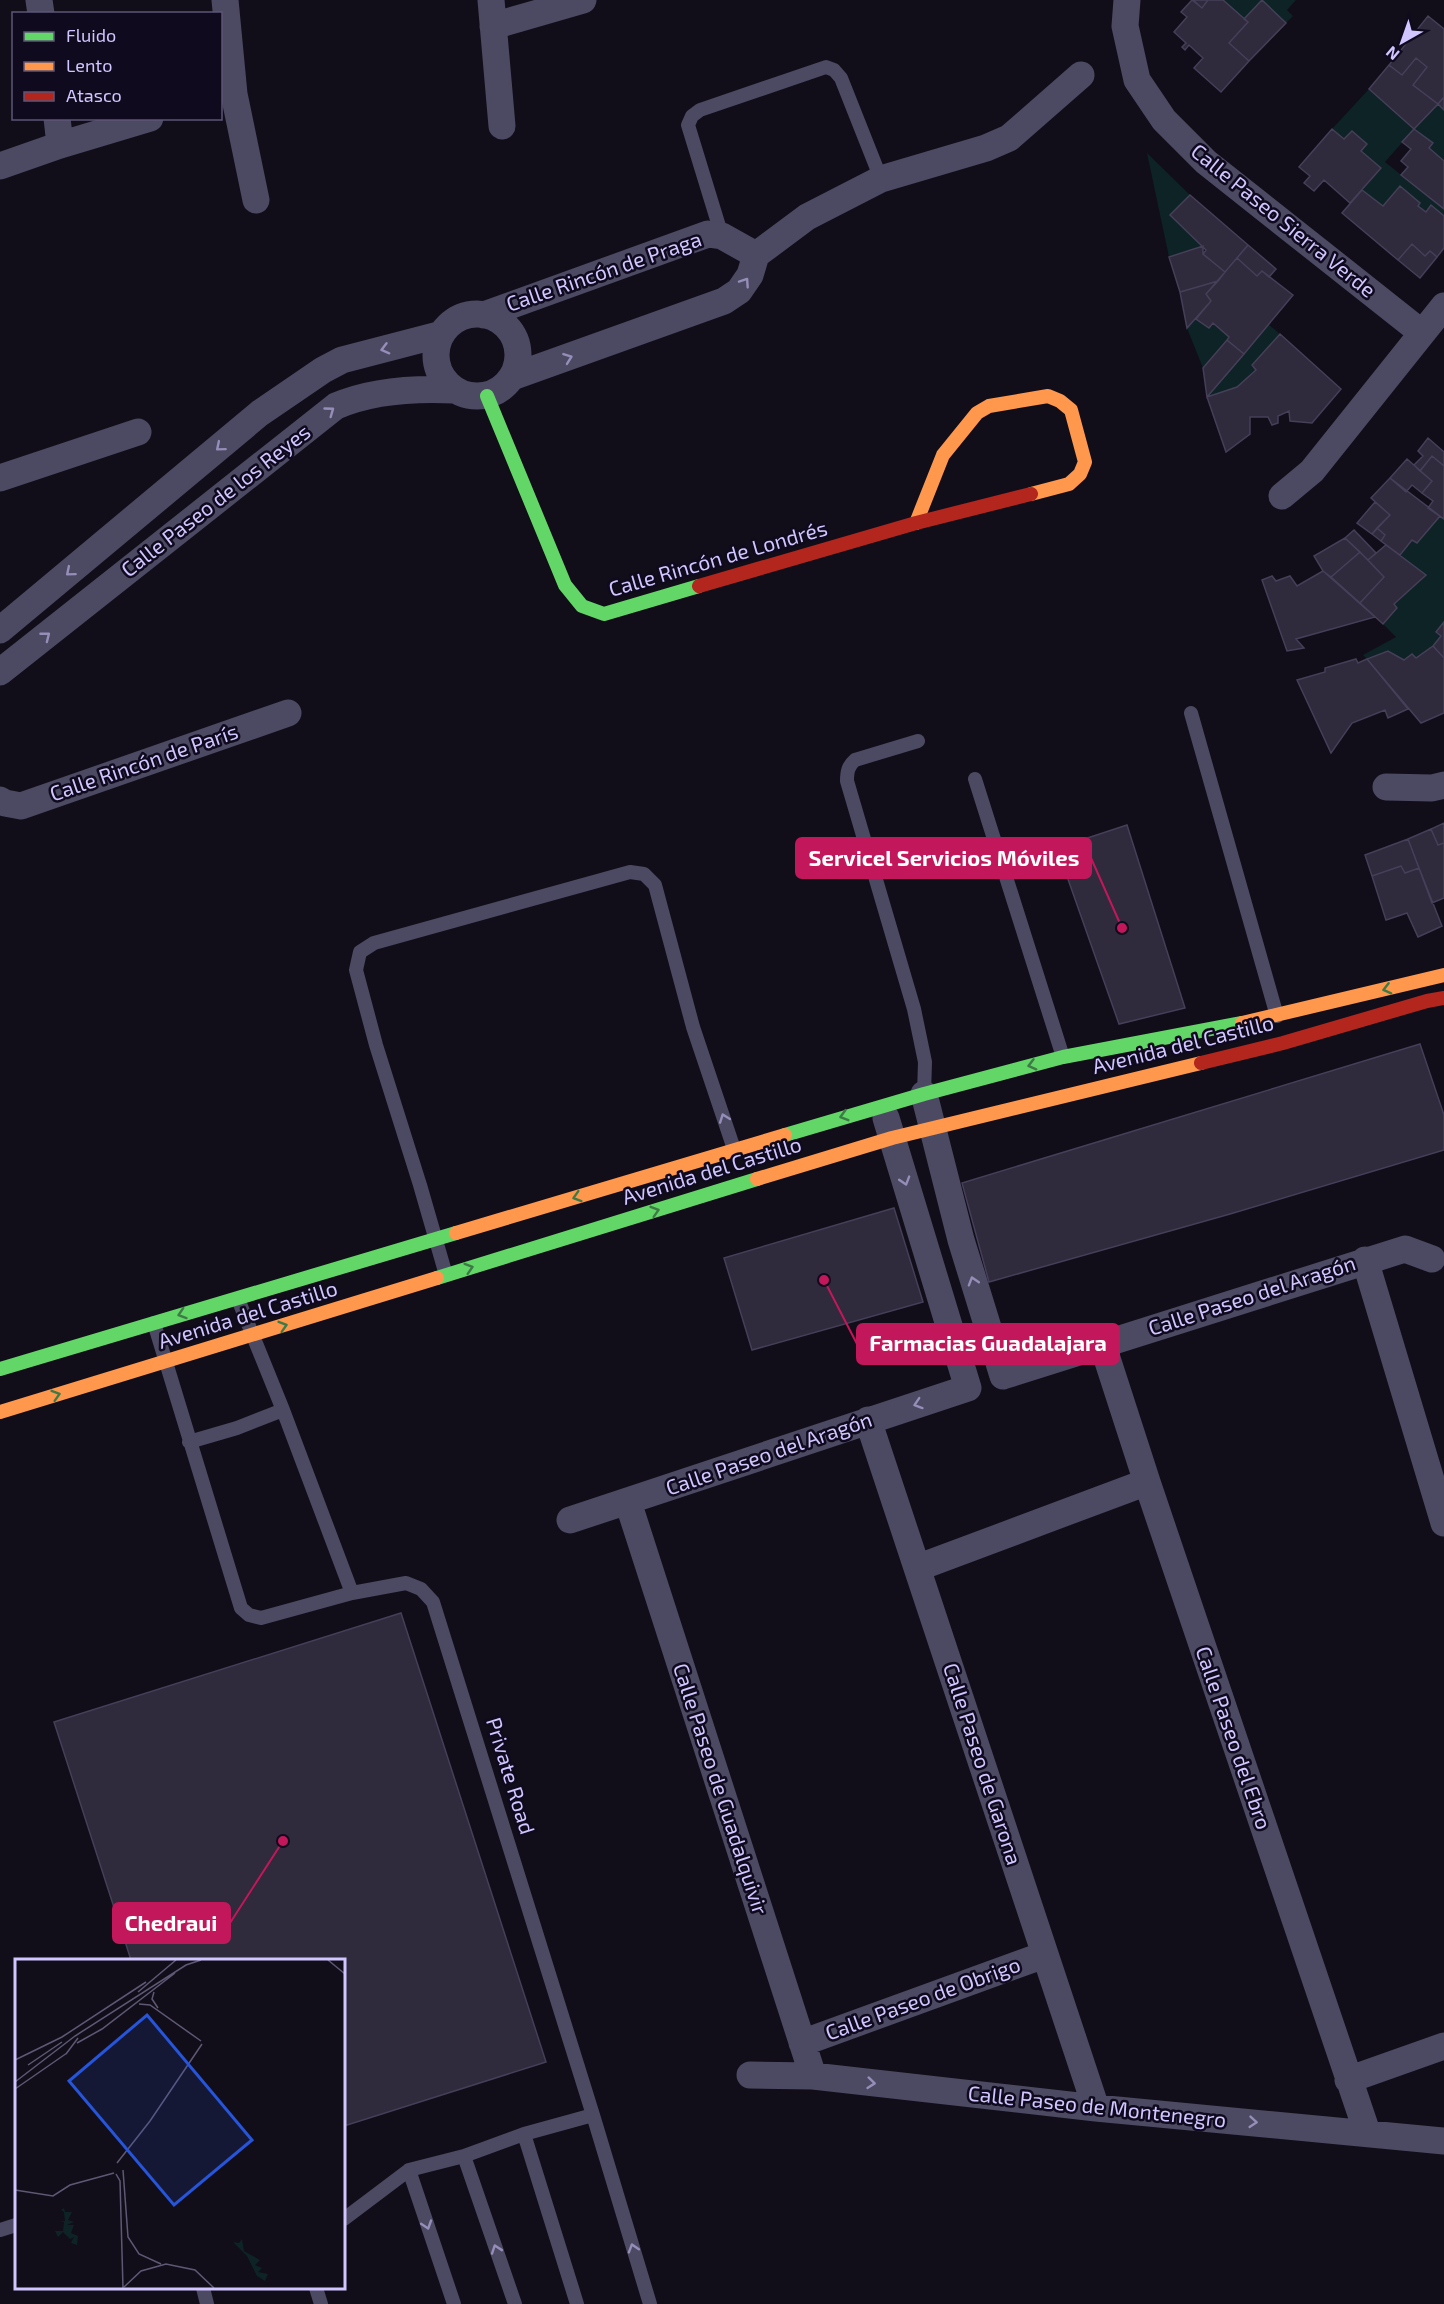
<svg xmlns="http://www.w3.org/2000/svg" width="1444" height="2304" font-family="'Exo 2',sans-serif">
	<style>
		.green { fill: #0d2325 }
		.building { fill: #2f2a3c; stroke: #453f58; stroke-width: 1.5 }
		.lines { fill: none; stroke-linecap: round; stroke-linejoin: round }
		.lane { stroke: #4c4962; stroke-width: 14 }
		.street { stroke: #4c4962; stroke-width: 27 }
		.fast { stroke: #63d668; stroke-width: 14 }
		.slow { stroke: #ff974d; stroke-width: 14 }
		.jam { stroke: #b3261e; stroke-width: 14 }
		.oneway { stroke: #958eb8 }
		.oneway2 { stroke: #3d7a46 }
		.labels { text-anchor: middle; stroke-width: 5; stroke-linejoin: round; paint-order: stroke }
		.street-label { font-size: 21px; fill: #d1c6ff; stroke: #0f0a1d }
		.inset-road { fill: none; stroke: #5e5875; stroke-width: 1.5 }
		.view { fill: #2654da; fill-opacity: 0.15; stroke: #2654da; stroke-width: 3 }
		.inset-edge { fill: none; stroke: #d1c6ff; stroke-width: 3 }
		.leader { fill: none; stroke: #c2185b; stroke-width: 2 }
		.callout-dot { fill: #c2185b; stroke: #0f0a1d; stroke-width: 2 }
		.callout { fill: #c2185b; stroke: #c2185b; stroke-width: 2 }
		.callout-label { font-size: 22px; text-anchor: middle; font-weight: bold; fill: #fff }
	</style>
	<rect width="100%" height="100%" fill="#110e19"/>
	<path class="green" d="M 1223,0 L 1296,0 L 1287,10 L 1293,16 L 1286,23 L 1262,1 L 1244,19 Z
		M 1369,89 L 1413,128 L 1438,104 L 1444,110 L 1444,161 L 1429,148 L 1433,143 L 1414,129 L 1385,162 L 1444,209 L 1444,216 L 1431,205 L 1426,212 L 1418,206 L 1420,203 L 1400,186 L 1383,206 L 1362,190 L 1380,168 L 1361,151 L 1367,144 L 1352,131 L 1344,139 L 1332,129 Z
		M 1147,153 L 1190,195 L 1170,215 L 1203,246 L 1169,257 Z
		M 1196,319 L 1209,328 L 1213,323 L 1229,337 L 1203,368 L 1187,328 Z
		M 1268,324 L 1280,334 L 1252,365 L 1256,370 L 1237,387 L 1207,397 Z
		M 1440,516 L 1444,519 L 1444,622 L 1437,632 L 1441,636 C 1433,646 1420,661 1405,660 C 1400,660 1393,654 1388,651 L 1367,659 L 1363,655 L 1396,637 L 1383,624 L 1396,608 L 1394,604 L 1425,575 L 1400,555 L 1412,540 L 1417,543 Z"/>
	<path class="building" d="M 1192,0 L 1202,8 L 1208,0 L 1223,0 L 1248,22 L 1229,43 L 1249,61 L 1221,92 L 1194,68 L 1203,58 L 1189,45 L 1185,50 L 1182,47 L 1186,43 L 1174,32 L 1187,17 L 1181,12 Z
		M 1193,0 L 1208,0 L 1202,8 Z
		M 1262,0 L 1286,23 L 1249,61 L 1229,43 L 1248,22 L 1244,19 Z
		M 1428,16 L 1444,29 L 1444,97 L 1438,104 L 1413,85 L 1427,67 L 1416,58 L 1402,75 L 1389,65 Z
		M 1416,58 L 1427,67 L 1413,85 L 1438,104 L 1414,129 L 1369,89 L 1389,65 L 1402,75 Z
		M 1444,97 L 1444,110 L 1438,104 Z
		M 1332,129 L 1344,139 L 1352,131 L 1367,144 L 1361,151 L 1381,168 L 1350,203 L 1324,180 L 1314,191 L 1304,183 L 1310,176 L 1299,167 Z
		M 1414,129 L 1433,143 L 1429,148 L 1444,161 L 1444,209 L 1401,175 L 1408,167 L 1401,161 L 1411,149 L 1402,142 Z
		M 1400,186 L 1420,203 L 1418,206 L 1426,212 L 1431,205 L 1444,216 L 1444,248 L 1437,257 L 1430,251 L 1425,256 L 1412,244 L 1398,260 L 1342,213 L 1362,190 L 1383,206 Z
		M 1190,195 L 1248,245 L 1225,272 L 1203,254 L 1206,250 L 1170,215 Z
		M 1412,244 L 1425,256 L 1430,251 L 1437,257 L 1420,278 L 1398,260 Z
		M 1248,245 L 1276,269 L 1269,277 L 1262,271 L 1257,276 L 1237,258 Z
		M 1203,246 L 1203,254 L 1225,272 L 1218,281 L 1180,292 L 1169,257 Z
		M 1237,258 L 1257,276 L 1262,271 L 1293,295 L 1244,354 L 1227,340 L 1229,337 L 1213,323 L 1209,328 L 1196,319 L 1211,301 L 1206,294 Z
		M 1218,281 L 1206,294 L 1211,301 L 1187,328 L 1180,292 Z
		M 1280,334 L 1341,389 L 1312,423 L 1290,421 L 1289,411 L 1278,416 L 1278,423 L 1272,425 L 1268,417 L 1250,417 L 1250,434 L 1226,452 L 1207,397 L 1237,387 L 1256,370 L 1252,365 Z
		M 1227,340 L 1244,354 L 1207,397 L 1203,368 Z
		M 1428,438 L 1444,452 L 1444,466 L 1432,456 L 1420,471 L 1414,465 L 1423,456 L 1418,451 Z
		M 1432,456 L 1444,466 L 1444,519 L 1428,508 L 1433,501 L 1422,493 L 1432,481 L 1420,471 Z
		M 1407,459 L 1432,481 L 1422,493 L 1412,485 L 1406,492 L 1390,478 Z
		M 1390,478 L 1440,516 L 1417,543 L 1412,540 L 1400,555 L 1381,541 L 1385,535 L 1377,528 L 1390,515 L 1371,498 Z
		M 1375,502 L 1390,515 L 1372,534 L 1357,523 Z
		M 1377,528 L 1385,535 L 1381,541 L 1372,534 Z
		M 1354,530 L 1376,553 L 1368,560 L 1345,538 Z
		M 1345,538 L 1360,552 L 1331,577 L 1323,571 L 1314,556 Z
		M 1386,545 L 1426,575 L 1394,604 L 1397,608 L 1383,624 L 1360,603 L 1384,577 L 1368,560 Z
		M 1360,552 L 1384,577 L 1360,603 L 1331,577 Z
		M 1323,571 L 1375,617 L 1296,639 L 1304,648 L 1287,651 L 1262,580 L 1272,576 L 1276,581 L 1290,576 L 1297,586 Z
		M 1444,622 L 1444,658 L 1433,646 L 1441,636 L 1436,632 Z
		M 1433,646 L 1444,658 L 1444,713 L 1421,723 L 1367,659 L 1388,651 L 1404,660 L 1412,654 L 1416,658 Z
		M 1356,659 L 1358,663 L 1367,659 L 1408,709 L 1388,718 L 1385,710 L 1352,723 L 1331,753 L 1297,680 L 1325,672 L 1325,668 Z
		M 1444,823 L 1444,843 L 1438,845 L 1431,829 Z
		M 1127,825 L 1185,1008 L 1119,1024 L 1057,848 Z
		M 1431,829 L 1438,845 L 1444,843 L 1444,898 L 1432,903 L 1408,839 Z
		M 1408,839 L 1419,868 L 1405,873 L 1401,866 L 1372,876 L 1365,855 Z
		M 1401,866 L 1405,873 L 1419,868 L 1442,926 L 1418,937 L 1407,913 L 1386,920 L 1372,876 Z
		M 1420,1044 L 1444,1115 L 1444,1150 L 1230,1214 L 989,1282 L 962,1183 Z
		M 894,1208 L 923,1302 L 752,1350 L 724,1258 Z
		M 401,1613 L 546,2062 L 344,2126 L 344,1960 L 131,1960 L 54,1722 Z"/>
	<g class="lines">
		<path class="lane" d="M 722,236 L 688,125 L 692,116 L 700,110 L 826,67 L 834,70 L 841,78 L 881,179
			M 1191,713 L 1277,1016
			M 918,741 L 855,760 C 848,766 847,772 847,781 L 914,1009 L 925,1062 L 924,1094
			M 975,779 L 1063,1057
			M 446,1275 L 420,1185 L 376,1045 L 356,970 L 360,952 L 374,943 L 630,872 L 644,874 L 655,885 L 693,1027 L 735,1152
			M 238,1299 L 283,1410 L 352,1593 L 406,1583 L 421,1589 L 433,1602 L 593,2115 L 524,2134 L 464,2156 L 409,2170 L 344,2219
			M 154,1323 L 241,1608 L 249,1615 L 261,1618 L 352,1593
			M 189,1442 L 237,1428 L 283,1410
			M 593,2115 L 650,2304
			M 524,2134 L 577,2304
			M 464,2156 L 515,2304
			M 409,2170 L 454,2304
			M 0,2230 L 16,2225
			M 203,2288 L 207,2304
			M 316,2288 L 321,2304"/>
		<path class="street" d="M 39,0 L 41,14
			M 225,0 L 234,94 L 256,200
			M 491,0 L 502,126
			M 1127,0 L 1125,26 L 1137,80 L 1164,120 L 1206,162 L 1422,333
			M 493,26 L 583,0
			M 57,118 L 60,145
			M 0,166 L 60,145 L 150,118
			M436 355a41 41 0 1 1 82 0a41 41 0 1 1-82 0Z
			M 484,315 L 708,234 L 722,236 L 756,255
			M 512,377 L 724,301 L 739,291 L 750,275 L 756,255 L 807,217 L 881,179 L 986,148 L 1009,138 L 1081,75
			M 0,478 L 138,432
			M 1282,496 L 1312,471 L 1444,306
			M 0,630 L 260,413 L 323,370 L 342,360 L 442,334
			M 0,672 L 336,406 C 373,390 415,388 455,390
			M 1386,787 L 1432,788 L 1444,785
			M 0,800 L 5,803 L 21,806 L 288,713
			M 924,1094 L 961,1240 L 1003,1376 L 1405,1249 L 1432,1259
			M 1365,1260 L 1444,1523
			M 1102,1343 L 1147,1482 L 1367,2132
			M 868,1420 L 1096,2108
			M 628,1502 L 813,2076
			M 570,1520 L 968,1388 L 886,1118
			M 917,1568 L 1147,1482
			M 802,2043 L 1044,1955
			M 750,2075 L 813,2076 L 1096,2108 L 1444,2141
			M 1348,2080 L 1444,2046"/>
		<path class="fast" d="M 487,396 L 565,585 L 582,606 L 604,614 L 699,586
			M 785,1135 L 924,1094 L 1063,1057 L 1242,1023
			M 437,1278 L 757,1179
			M 0,1369 L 456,1233"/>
		<path class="slow" d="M 916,523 L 943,455 L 977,413 L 989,406 L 1048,396 L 1060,401 L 1071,410 L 1085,462 L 1080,474 L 1069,484 L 1031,494
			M 1242,1023 L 1444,975
			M 757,1179 L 892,1138 L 1201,1063
			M 456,1233 L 785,1135
			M 0,1412 L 437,1278"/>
		<path class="jam" d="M 699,586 L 916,523 L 1031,494
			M 1201,1063 L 1283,1043 L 1427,1001 L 1444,998"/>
	</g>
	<defs><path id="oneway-chevron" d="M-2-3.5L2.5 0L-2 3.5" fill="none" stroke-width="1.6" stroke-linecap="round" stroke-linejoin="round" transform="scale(1.5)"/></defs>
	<g class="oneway">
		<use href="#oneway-chevron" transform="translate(745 282) rotate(-56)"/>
		<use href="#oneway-chevron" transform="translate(385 349) rotate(165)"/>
		<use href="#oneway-chevron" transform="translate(568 358) rotate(-20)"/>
		<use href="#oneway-chevron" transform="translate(330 411) rotate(-36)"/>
		<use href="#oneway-chevron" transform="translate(220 447) rotate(140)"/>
		<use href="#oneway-chevron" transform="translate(70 572) rotate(140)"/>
		<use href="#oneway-chevron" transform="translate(46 636) rotate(-38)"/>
		<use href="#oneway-chevron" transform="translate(724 1118) rotate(-110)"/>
		<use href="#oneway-chevron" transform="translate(905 1181) rotate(73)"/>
		<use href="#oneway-chevron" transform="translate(973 1281) rotate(-107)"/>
		<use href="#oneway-chevron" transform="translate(918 1404) rotate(162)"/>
		<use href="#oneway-chevron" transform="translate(871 2083) rotate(6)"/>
		<use href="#oneway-chevron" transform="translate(1253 2122) rotate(5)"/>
		<use href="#oneway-chevron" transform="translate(427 2225) rotate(72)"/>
		<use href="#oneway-chevron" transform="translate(633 2248) rotate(-107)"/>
		<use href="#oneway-chevron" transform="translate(496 2249) rotate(-109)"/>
	</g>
	<g class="oneway2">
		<use href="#oneway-chevron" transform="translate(1387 989) rotate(166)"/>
		<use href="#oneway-chevron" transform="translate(1032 1065) rotate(165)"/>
		<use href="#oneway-chevron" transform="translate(844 1116) rotate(164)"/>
		<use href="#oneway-chevron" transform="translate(577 1197) rotate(163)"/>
		<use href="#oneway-chevron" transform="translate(655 1211) rotate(-17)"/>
		<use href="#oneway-chevron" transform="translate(469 1268) rotate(-17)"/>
		<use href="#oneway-chevron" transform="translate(182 1314) rotate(162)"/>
		<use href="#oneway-chevron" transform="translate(283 1326) rotate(-17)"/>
		<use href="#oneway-chevron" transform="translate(56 1395) rotate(-17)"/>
	</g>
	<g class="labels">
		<g class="street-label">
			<text transform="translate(1283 221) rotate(39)" y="7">Calle Paseo Sierra Verde</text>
			<text transform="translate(604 272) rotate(-19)" y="7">Calle Rincón de Praga</text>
			<text transform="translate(216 501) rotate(-38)" y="7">Calle Paseo de los Reyes</text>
			<text transform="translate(718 559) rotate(-16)" y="7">Calle Rincón de Londrés</text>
			<text transform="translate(144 763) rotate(-19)" y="7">Calle Rincón de París</text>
			<text transform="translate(1183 1045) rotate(-14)" y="7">Avenida del Castillo</text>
			<text transform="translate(712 1171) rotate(-17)" y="7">Avenida del Castillo</text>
			<text transform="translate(1252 1296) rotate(-18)" y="7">Calle Paseo del Aragón</text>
			<text transform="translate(248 1315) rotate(-17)" y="7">Avenida del Castillo</text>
			<text transform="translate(769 1454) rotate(-19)" y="7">Calle Paseo del Aragón</text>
			<text transform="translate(1233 1738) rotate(71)" y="7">Calle Paseo del Ebro</text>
			<text transform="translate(982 1764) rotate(72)" y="7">Calle Paseo de Garona</text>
			<text transform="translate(510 1776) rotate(73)" y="7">Private Road</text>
			<text transform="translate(720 1789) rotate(72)" y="7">Calle Paseo de Guadalquivir</text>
			<text transform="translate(923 1999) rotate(-20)" y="7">Calle Paseo de Obrigo</text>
			<text transform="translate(1097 2107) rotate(6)" y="7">Calle Paseo de Montenegro</text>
		</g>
	</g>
	<g transform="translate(15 1959)">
		<rect width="330" height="330" fill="#110e19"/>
		<path d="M 49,249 L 50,253 L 57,253 L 53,261 L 59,263 L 52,266 L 59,266 L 56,274 L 63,277 L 62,286 L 56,284 L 59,278 L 55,280 L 48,273 L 43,278 L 40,272 L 48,272 L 49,263 L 45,262 L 50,262 L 49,253 L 46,251 ZM 227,280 L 229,292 L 245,301 L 240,306 L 247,309 L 243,313 L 253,315 L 250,322 L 242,317 L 232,297 L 218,283 L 224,284 Z" fill="#0d2325"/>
		<path class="inset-road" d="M 313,1 L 330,15M 123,33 L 161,1M 139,33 L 137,40 L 143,49M 124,45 L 135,46 L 186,82M 62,84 L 87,70 L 160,14M 51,95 L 63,79M 0,101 L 47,78 L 131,23M 13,106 L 47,83M 0,123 L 60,77 L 171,6 L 186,1M 0,130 L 52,94M 102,204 L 135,162 L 187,85M 108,211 L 113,278 L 124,295 L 146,305M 101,215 L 105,222 L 108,329M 0,231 L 38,237 L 55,226 L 99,214M 109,328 L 126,312 L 151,305 L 180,311 L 199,329"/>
		<path class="view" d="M 132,56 L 237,181 L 159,246 L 54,122 Z"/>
		<rect width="330" height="330" class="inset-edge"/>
	</g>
	<path class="leader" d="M1122 928L1091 858M824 1280L857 1344M283 1841L230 1923"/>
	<g class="callout-dot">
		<circle cx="1122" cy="928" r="6"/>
		<circle cx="824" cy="1280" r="6"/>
		<circle cx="283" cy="1841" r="6"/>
	</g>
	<g class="callout">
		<rect x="796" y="838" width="295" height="40" rx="6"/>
		<rect x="857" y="1324" width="262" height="40" rx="6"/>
		<rect x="113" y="1903" width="117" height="40" rx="6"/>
	</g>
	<g class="callout-label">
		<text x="944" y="866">Servicel Servicios Móviles</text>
		<text x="988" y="1351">Farmacias Guadalajara</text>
		<text x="171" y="1931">Chedraui</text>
	</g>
	<rect x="12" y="12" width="210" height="108" fill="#0f0a1d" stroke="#5d5577" stroke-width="1.5"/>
	<rect x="24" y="32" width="30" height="9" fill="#63d668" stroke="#5d5577" stroke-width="1.5"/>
	<text x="66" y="42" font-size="18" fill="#d1c6ff">Fluido</text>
	<rect x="24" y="62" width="30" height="9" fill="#ff974d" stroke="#5d5577" stroke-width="1.5"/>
	<text x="66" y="72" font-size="18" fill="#d1c6ff">Lento</text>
	<rect x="24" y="92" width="30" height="9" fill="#b3261e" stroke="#5d5577" stroke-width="1.5"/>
	<text x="66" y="102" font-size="18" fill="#d1c6ff">Atasco</text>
	<g transform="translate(1402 42) rotate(220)" stroke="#0f0a1d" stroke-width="4.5" paint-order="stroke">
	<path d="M0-4.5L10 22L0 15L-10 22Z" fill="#d1c6ff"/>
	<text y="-9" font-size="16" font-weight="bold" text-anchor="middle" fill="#d1c6ff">N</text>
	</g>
</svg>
